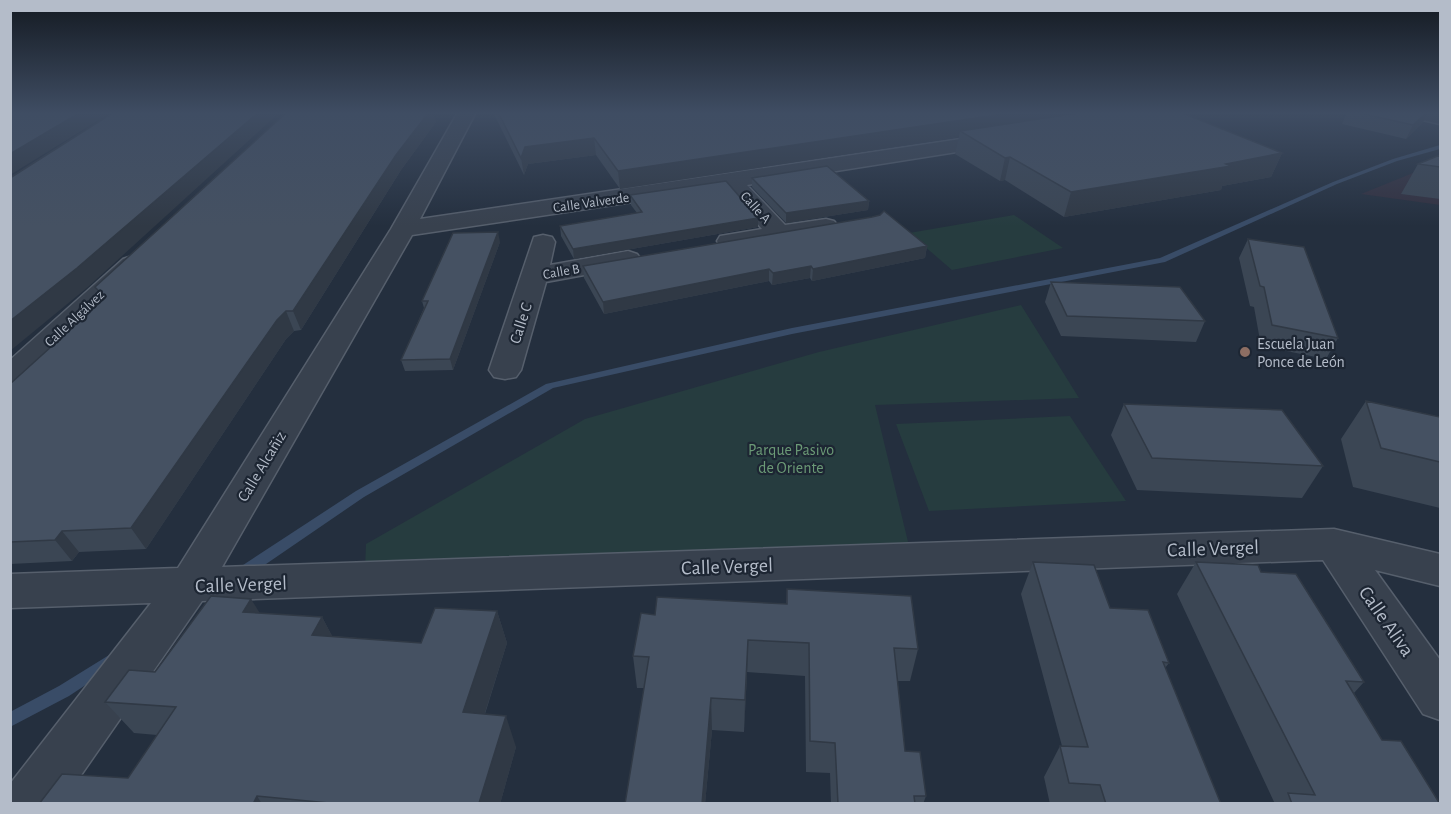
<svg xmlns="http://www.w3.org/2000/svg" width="1451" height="814" font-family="'Alegreya Sans',sans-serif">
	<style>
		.medical { fill: #32303f }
		.green { fill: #263c3f }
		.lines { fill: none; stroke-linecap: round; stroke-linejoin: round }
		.stream { fill: #394c67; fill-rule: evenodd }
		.minor-casing { stroke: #565f6c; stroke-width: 3 }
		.minor { fill: #38414e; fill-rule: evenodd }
		.wall { fill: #3b4654 }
		.shaded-wall { fill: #303945 }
		.building { fill: #455162; stroke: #303945; stroke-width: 1.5 }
		.education-dot { fill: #8d6e63; stroke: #1d2633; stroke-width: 2 }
		.labels { text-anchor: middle; stroke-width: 4.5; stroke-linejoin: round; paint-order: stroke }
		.far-street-label { font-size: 14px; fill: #b4bcc9; stroke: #1d2633 }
		.street-label { font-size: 16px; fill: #b4bcc9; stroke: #1d2633 }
		.poi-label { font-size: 16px; fill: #b4bcc9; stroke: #1d2633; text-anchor: start }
		.park-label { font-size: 16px; fill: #6b9a76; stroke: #1d2633 }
		.near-street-label { font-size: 20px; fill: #b4bcc9; stroke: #1d2633 }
	</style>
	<rect width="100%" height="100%" fill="#242f3e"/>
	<path class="medical" d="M 1440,162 L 1440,205 L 1361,194 Z"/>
	<path class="green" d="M 1014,215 L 1063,248 L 952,270 L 909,233 Z
		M 1021,305 L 1079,398 L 875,405 L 909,546 L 365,570 L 366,544 L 585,419 L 819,352 Z
		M 1070,416 L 1126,501 L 929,511 L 896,424 Z"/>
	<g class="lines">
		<path class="stream" d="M 1440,145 L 1440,149 L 1397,161 L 1337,184 L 1165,262 L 792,334 L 553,388 L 364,497 L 247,577 L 242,578 L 237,577 L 235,573 L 237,569 L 356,491 L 546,384 L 792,328 L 1160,258 L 1333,182 L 1393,159 Z
			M 114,652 L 119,653 L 121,658 L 119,663 L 69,696 L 10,727 L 10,712 L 59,686 Z"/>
		<defs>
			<path id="minor" d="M 458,112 L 476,112 L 420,219 L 1001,133 L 1008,135 L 1011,139 L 1008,143 L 1001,145 L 747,185 L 785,225 L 826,219 L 834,221 L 838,226 L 834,231 L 826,233 L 729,248 L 720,246 L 717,241 L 720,236 L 762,229 L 727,188 L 412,235 L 222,567 L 1334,529 L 1440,554 L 1440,586 L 1375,570 L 1440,660 L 1440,720 L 1423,714 L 1323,560 L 202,601 L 61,804 L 10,804 L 10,784 L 151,603 L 10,608 L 10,574 L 178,568 L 391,229 Z
				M 1402,112 L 1440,114 L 1440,124 L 1405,116 Z
				M 543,235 L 552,237 L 555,242 L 550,265 L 628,251 L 637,254 L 641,259 L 637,264 L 628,267 L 546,282 L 521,370 L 516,377 L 505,379 L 494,377 L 489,370 L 534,237 Z
				M 132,256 L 141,259 L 145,264 L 141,269 L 21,384 L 10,386 L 10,360 L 123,259 Z"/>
		</defs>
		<use href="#minor" class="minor-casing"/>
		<use href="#minor" class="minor"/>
	</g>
	<path class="wall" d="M 493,112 L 1180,112 L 1282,153 L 1271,177 L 1222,186 L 1221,190 L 1064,217 L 1005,180 L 1000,181 L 955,154 L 959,137 L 620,189 L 596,155 L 528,164 L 524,175 Z
		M 1347,112 L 1428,112 L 1423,122 L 1406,139 L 1342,124 Z
		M 434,116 L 436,122 L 401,170 L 301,330 L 294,331 L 286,339 L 146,549 L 79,552 L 72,561 L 10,564 L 10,384 L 102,300 L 95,287 Z
		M 1440,155 L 1440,199 L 1401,194 L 1418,164 Z
		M 752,178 L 869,201 L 868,210 L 786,223 L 752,187 Z
		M 630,195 L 758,218 L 758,227 L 574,259 L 561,236 L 560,226 L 637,213 L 631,205 Z
		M 1248,239 L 1338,338 L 1326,359 L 1261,346 L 1254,307 L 1250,306 L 1239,258 Z
		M 500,242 L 453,370 L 405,371 L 401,360 L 424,308 L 422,301 Z
		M 927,246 L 925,258 L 812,281 L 810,278 L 772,285 L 769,281 L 604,314 L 584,278 L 583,266 Z
		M 1051,282 L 1205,321 L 1196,342 L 1061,336 L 1045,302 Z
		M 1366,401 L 1440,417 L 1440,508 L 1353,487 L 1341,439 Z
		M 1124,404 L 1323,466 L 1302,498 L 1137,490 L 1111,435 Z
		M 1033,562 L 1110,608 L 1169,663 L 1165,668 L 1221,804 L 1050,804 L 1044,777 L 1060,746 L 1062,746 L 1021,594 Z
		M 1196,562 L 1261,572 L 1364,682 L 1354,693 L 1382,740 L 1440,804 L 1275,804 L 1177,594 Z
		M 787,589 L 918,649 L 910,681 L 897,681 L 905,751 L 926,796 L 923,804 L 831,804 L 830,773 L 806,772 L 805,676 L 747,672 L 744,732 L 712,730 L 705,804 L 625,804 L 644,688 L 637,688 L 633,656 L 655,615 L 786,604 Z
		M 497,611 L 507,643 L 485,714 L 516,747 L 500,804 L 39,804 L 128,778 L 157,735 L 134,733 L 105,702 L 155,672 L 260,613 L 322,617 L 332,636 L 421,643 Z"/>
	<path class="shaded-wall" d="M 81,112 L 112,112 L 10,175 L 10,154 Z
		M 259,112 L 280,112 L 88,287 L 10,351 L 10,321 Z
		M 427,112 L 437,112 L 434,116 L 436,122 L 401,170 L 301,330 L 293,311 L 396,155 Z
		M 1016,112 L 1117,112 L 960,131 L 959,137 L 620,189 L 618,171 Z
		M 1427,112 L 1428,112 L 1423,122 L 1406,139 L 1413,125 Z
		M 594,138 L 596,155 L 528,164 L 524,175 L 521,158 L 525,147 Z
		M 1282,153 L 1271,177 L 1222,186 L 1221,190 L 1064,217 L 1071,192 Z
		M 1010,157 L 1005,180 L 1000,181 L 1005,158 Z
		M 869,201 L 868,210 L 786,223 L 786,213 Z
		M 758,218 L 758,227 L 574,259 L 573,249 Z
		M 498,232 L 500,242 L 453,370 L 450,359 Z
		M 927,246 L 925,258 L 812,281 L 813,269 Z
		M 811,266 L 810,278 L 772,285 L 773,273 Z
		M 769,269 L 769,281 L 604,314 L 603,302 Z
		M 286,311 L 294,331 L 286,339 L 146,549 L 131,528 L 277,320 Z
		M 62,531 L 79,552 L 72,561 L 55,540 Z
		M 251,599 L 271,631 L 243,612 Z
		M 497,611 L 507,643 L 475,744 L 463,712 Z
		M 322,617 L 339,649 L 312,635 Z
		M 748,640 L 747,672 L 744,732 L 745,700 Z
		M 711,698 L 712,730 L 705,804 L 702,804 Z
		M 506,716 L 516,747 L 500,804 L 479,804 Z
		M 257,796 L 262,804 L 253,804 Z"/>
	<path class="building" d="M 10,112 L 81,112 L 10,154 Z
		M 114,112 L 259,112 L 77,268 L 10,321 L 10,178 Z
		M 287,112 L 429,112 L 396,155 L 293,311 L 286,311 L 277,320 L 131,528 L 62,531 L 55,540 L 10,542 L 10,384 L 105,298 L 95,287 Z
		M 498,112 L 1016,112 L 618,171 L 594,138 L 525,147 L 521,158 Z
		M 1085,112 L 1180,112 L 1282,153 L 1226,164 L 1231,166 L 1071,192 L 1010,157 L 1005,158 L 960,131 Z
		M 1355,112 L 1427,112 L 1413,125 Z
		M 1440,155 L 1440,167 L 1418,164 Z
		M 827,166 L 869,201 L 786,213 L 752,178 Z
		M 726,181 L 758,218 L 573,249 L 560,226 L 642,212 L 630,195 Z
		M 884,211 L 927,246 L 813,269 L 811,266 L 773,273 L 769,269 L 603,302 L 583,266 L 872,217 L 880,215 Z
		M 498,232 L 450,359 L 401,360 L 428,301 L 422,301 L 453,233 Z
		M 1248,239 L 1304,247 L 1338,338 L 1272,325 L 1264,287 L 1260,286 Z
		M 1051,282 L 1180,287 L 1205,321 L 1067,316 Z
		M 1366,401 L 1440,417 L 1440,462 L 1381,448 Z
		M 1124,404 L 1282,410 L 1323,466 L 1152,458 Z
		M 1033,562 L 1094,565 L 1110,608 L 1148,610 L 1169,663 L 1163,662 L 1221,804 L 1106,804 L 1100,785 L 1069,783 L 1060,746 L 1088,747 Z
		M 1196,562 L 1258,565 L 1261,572 L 1296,574 L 1364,682 L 1346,681 L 1382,740 L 1401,741 L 1440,804 L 1292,804 L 1288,793 L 1315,795 Z
		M 787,589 L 911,596 L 918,649 L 894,648 L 905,751 L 920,752 L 926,796 L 914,796 L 915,804 L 838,804 L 835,743 L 810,741 L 809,643 L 748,640 L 745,700 L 711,698 L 702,804 L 625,804 L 649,657 L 633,656 L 641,613 L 655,615 L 657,597 L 787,604 Z
		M 211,596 L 251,599 L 243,612 L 322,617 L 312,635 L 421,643 L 435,608 L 497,611 L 463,712 L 506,716 L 479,803 L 487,804 L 339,804 L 257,796 L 253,804 L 39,804 L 62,774 L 128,778 L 176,707 L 105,702 L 129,670 L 155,672 Z"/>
	<linearGradient id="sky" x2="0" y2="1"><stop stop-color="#141a22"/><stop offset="0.5" stop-color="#3f4d63"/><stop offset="1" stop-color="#3f4d63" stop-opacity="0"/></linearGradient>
	<rect width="1451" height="226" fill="url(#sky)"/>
	<circle class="education-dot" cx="1245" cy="352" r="6"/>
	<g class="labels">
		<g class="far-street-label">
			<text transform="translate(591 202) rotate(-8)" y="5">Calle Valverde</text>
			<text transform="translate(756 207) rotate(48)" y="5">Calle A</text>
			<text transform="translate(561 271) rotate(-10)" y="5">Calle B</text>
			<text transform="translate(74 318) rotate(-43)" y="5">Calle Algálvez</text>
		</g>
		<g class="street-label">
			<text transform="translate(520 323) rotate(-72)" y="6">Calle C</text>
			<text transform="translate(261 466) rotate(-59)" y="6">Calle Alcañiz</text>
		</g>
		<g class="poi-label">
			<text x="1257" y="349">Escuela Juan<tspan x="1257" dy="18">Ponce de León</tspan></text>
		</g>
		<g class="park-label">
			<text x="791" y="455">Parque Pasivo<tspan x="791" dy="18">de Oriente</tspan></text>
		</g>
		<g class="near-street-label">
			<text transform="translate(1213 548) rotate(-2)" y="7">Calle Vergel</text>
			<text transform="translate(727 566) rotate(-2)" y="7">Calle Vergel</text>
			<text transform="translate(241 584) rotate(-2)" y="7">Calle Vergel</text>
			<text transform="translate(1387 621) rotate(55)" y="7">Calle Aliva</text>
		</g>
	</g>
	<rect width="1451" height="814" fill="none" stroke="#b4bcc9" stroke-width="24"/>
</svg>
